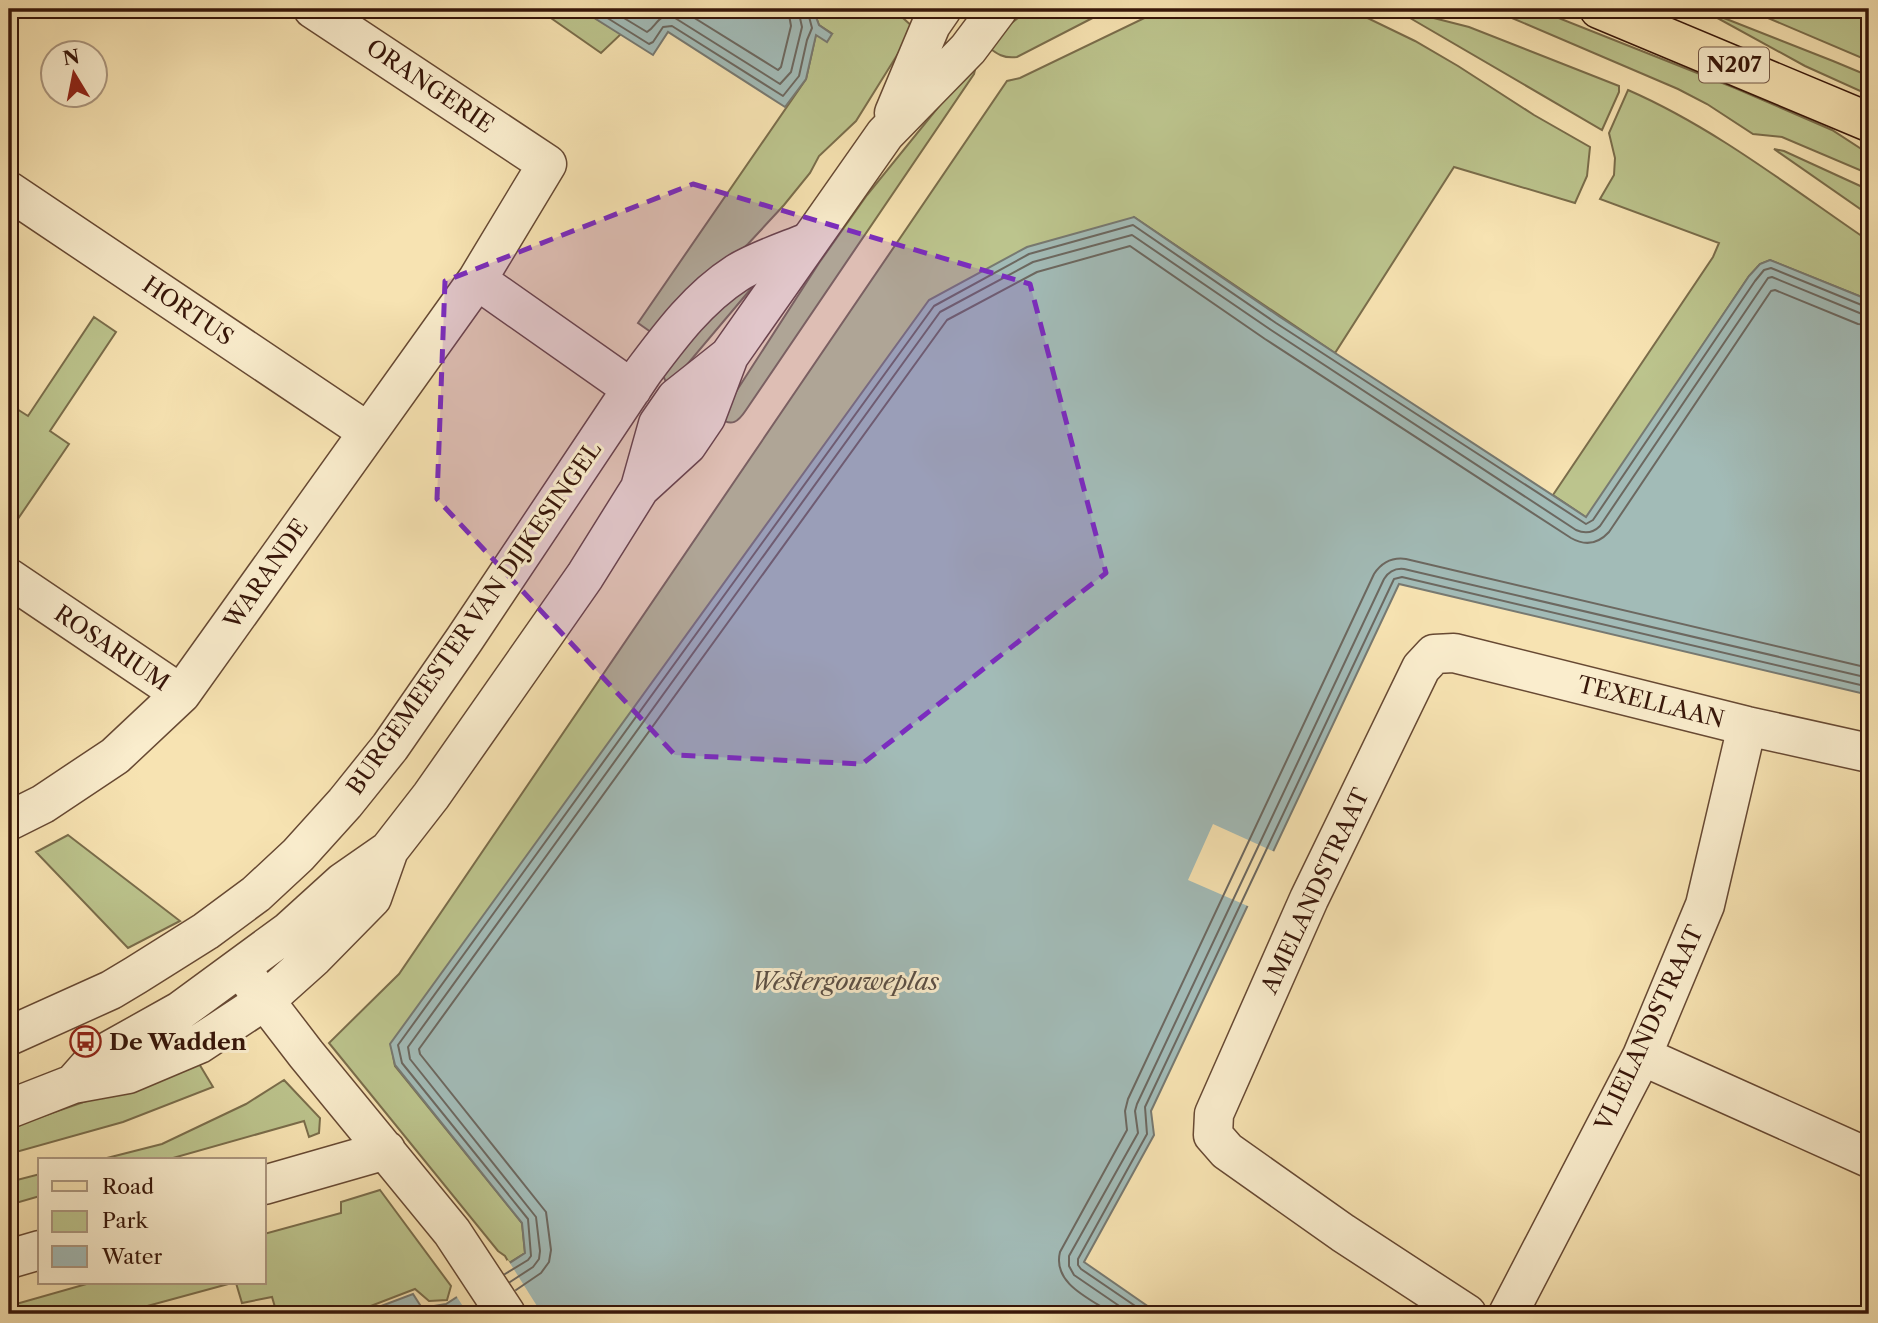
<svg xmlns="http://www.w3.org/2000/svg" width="1878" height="1323" font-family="'Libre Caslon Text',serif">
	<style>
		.green { fill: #bcc48d; stroke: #7a6d4b; stroke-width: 2 }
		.water { fill: #a2bbb7; stroke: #777971; stroke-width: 2 }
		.pier { fill: #f7e3b2 }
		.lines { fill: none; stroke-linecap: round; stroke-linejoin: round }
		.shore { stroke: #6c6860; stroke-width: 2 }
		.minor-casing { stroke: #674933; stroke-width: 41 }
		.tertiary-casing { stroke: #674933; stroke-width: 41 }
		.primary-casing { stroke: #371609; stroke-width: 41 }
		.minor { stroke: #faedcd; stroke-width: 38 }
		.tertiary { stroke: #faedcd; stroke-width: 38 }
		.primary { stroke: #f7e3b2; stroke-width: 38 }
		.marked { fill: #7b2cbf; fill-opacity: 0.2; stroke: #7b2cbf; stroke-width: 5; stroke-dasharray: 14 9; stroke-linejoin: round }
		.labels { text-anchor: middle; stroke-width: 6; stroke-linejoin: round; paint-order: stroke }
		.shield { fill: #faedcd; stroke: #725644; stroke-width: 2 }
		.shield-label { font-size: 21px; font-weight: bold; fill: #371609 }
		.street-label { font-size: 23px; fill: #371609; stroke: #faedcd }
		.poi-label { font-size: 23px; font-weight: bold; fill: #371609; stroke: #faedcd; text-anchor: start }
		.water-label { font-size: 24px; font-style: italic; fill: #5c5046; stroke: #faedcd }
	</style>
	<rect width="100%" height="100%" fill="#f7e3b2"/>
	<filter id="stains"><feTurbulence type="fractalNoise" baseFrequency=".00286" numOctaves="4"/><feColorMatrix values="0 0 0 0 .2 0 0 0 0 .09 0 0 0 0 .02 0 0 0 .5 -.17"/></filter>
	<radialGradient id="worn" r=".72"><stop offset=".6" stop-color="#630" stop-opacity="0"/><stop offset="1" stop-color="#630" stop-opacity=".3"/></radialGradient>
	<path class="green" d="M 538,9 L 580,9 L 621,34 L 601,53 Z
		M 813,9 L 893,9 L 914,28 L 856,121 L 819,156 L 810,173 L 784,205 L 748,244 L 691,294 L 655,335 L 638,323 L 806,79 L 816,34 L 831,33 L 819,25 Z
		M 1043,9 L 1110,9 L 1017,57 C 1002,59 996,53 984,44 L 1018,18 Z
		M 1163,9 L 1349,9 L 1415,41 L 1458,66 L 1534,115 L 1590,147 L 1587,176 L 1575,203 L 1454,167 L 1335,353 L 1134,217 L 391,1044 L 395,1066 L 522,1223 L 525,1253 L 509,1263 L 505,1256 L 498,1251 L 329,1043 L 399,974 L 1007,81 L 1020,78 Z
		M 1483,9 L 1536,9 L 1735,88 L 1832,130 L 1869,154 L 1869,174 L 1782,137 L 1753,134 L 1707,104 L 1678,89 L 1512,18 Z
		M 1701,9 L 1833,61 L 1869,76 L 1869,95 L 1805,66 Z
		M 1747,9 L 1842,9 L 1869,19 L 1869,61 Z
		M 1410,12 L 1469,27 L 1619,86 L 1619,92 L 1602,130 L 1410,18 Z
		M 973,67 L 975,70 L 974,74 L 746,410 C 738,422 732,427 719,418 L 819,263 L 867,195 L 957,84 Z
		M 1628,90 C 1715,128 1791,188 1869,241 L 1869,300 L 1770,260 L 1760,264 L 1749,276 L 1587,518 L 1553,495 L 1713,257 L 1719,243 L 1600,199 L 1614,175 L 1615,158 L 1609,133 Z
		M 1774,149 L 1784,151 L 1869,190 L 1869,215 Z
		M 755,284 L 679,374 L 671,386 L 665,380 L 663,375 L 701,318 Z
		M 94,317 L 116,332 L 50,431 L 69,444 L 9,532 L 9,404 L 28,416 Z
		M 68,835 L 180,921 L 128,948 L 36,852 Z
		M 198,1062 L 213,1087 L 123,1122 L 9,1154 L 9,1128 Z
		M 284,1080 L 320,1118 L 319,1133 L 309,1137 L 304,1121 L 166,1160 L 99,1160 L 162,1144 L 246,1104 Z
		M 40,1174 L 40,1196 L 9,1205 L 9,1182 Z
		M 380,1190 L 451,1286 L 447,1300 L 429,1301 L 415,1289 L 350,1314 L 277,1314 L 272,1297 L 242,1303 L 236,1283 L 264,1283 L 264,1234 L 341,1213 L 341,1202 Z
		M 90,1283 L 232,1283 L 118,1314 L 9,1314 L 9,1306 Z"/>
	<path class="water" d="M 580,9 L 813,9 L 819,25 L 832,34 L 827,42 L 816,35 L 806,79 L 785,107 L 668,32 L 653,55 Z
		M 1134,217 L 1280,317 L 1586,517 L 1749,276 L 1760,264 L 1770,260 L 1869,300 L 1869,695 L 1399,584 L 1151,1111 L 1154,1135 L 1084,1262 L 1159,1314 L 360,1314 L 413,1294 L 422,1308 L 446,1304 L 525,1253 L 522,1223 L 395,1065 L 390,1044 L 929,300 L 1027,247 Z"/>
	<path class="pier" d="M 1213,824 L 1275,852 L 1250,907 L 1188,880 Z
		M 508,1260 L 542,1314 L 468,1314 L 455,1294 Z"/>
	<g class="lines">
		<path class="shore" d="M 593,9 L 649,44 L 653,42 L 663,27 L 672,26 L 783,96 L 799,76 L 807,40 L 812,28 L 807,9
			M 609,9 L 647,32 C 658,25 657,13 675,18 L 780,84 L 791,72 L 802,27 L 798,9
			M 680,9 L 778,70 L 781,67 L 791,26 L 788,9
			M 505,1274 L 528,1260 L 531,1256 L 528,1219 L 402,1063 L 398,1045 L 934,306 L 1029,254 L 1133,225 L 1276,323 L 1586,524 L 1593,520 L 1755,281 L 1764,270 L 1771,268 L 1864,306 L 1869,306
			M 510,1282 L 533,1267 L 539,1259 L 540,1251 L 536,1217 L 410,1059 L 408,1047 L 940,312 L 1033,262 L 1132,235 L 1271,330 L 1576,530 C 1585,534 1593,533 1600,526 L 1768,278 L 1772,277 L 1862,314 L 1869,315
			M 516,1290 L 541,1273 L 549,1262 L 551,1250 L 546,1212 L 420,1054 L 419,1049 L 947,320 L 1037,272 L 1130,246 L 1265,339 L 1571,538 C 1585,546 1598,544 1609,532 L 1771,291 L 1775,290 L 1858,324 L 1869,325
			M 1113,1314 C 1091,1299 1052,1284 1060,1252 L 1127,1130 L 1125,1111 L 1128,1099 L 1374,574 C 1382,562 1392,557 1406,559 L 1869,668
			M 1131,1314 L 1074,1275 L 1069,1266 L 1069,1256 L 1138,1133 L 1135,1111 L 1137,1104 L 1384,579 C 1389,571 1395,568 1404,569 L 1869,678
			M 1147,1314 L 1081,1269 L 1078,1265 L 1078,1259 L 1147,1134 L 1145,1107 L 1394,579 L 1402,577 L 1869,687"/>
		<defs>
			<path id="minor" d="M 313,9 L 547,164 L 477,280 L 632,389
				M 9,191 L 368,432
				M 9,578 L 181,694
				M 9,821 L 43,804 L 115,756 L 181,694 L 477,280
				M 240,968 L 306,1054 L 452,1232 L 506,1314
				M 9,1036 L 111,990 L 136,975 L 206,931 L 256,894 L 298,855 L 345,803 L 390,747 L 464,640 L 643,372 C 670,336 698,298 737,273 C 756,261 786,251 808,242
				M 1642,1056 L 1869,1158
				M 264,1185 L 386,1150
				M 9,1259 L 40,1250
				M 1467,1314 L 1343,1233 L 1227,1151 L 1213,1135 L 1214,1114 L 1309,899 L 1421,668 L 1434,654 L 1454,653 L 1747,726 L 1869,753
				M 1508,1314 L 1642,1056 L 1705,905 L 1747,726"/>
			<path id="tertiary" d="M 894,113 L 931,25 L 942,9
				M 640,488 L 658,424 L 676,398 L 729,356
				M 73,1084 L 96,1058 L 180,1011 L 289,931 L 343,882 L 389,850 L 431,796 L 585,576 L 640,488 L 687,445 L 706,417 L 729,356 L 885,134 L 968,49 L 998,9
				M 9,1109 L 73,1084 L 128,1074 L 199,1044 L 266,1000 L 314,957 L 372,898 L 389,850"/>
			<path id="primary" d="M 1599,9 L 1869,122"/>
		</defs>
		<use href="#minor" class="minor-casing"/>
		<use href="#tertiary" class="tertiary-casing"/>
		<use href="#primary" class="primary-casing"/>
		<use href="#minor" class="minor"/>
		<use href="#tertiary" class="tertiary"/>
		<use href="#primary" class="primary"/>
	</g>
	<path class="marked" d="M 693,184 L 1030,284 L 1106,573 L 862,764 L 675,755 L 437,499 L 445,281 Z"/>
	<defs>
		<symbol id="bus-ring" viewBox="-11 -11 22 22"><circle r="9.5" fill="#faedcd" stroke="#8f2418" stroke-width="1.5"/><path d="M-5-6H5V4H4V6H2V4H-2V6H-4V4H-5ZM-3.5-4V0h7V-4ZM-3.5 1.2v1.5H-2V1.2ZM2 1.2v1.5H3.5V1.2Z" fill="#8f2418"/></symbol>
	</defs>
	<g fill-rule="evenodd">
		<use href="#bus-ring" x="68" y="1024" width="35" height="35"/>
	</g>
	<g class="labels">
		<rect class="shield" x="1699" y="47.5" width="70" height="35" rx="5"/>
		<g class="shield-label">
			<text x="1734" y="72">N207</text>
		</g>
		<g class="street-label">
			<text transform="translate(430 86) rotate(34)" y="8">ORANGERIE</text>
			<text transform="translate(188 311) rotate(34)" y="8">HORTUS</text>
			<text transform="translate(266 574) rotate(-55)" y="8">WARANDE</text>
			<text transform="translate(474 618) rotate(-55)" y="8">BURGEMEESTER VAN DIJKESINGEL</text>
			<text transform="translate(112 648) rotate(34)" y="8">ROSARIUM</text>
			<text transform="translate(1651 702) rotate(14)" y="8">TEXELLAAN</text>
			<text transform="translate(1315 891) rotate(-65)" y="8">AMELANDSTRAAT</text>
			<text transform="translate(1649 1028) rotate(-65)" y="8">VLIELANDSTRAAT</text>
		</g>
		<g class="poi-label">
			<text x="109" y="1050">De Wadden</text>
		</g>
		<g class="water-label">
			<text x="845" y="990">Westergouweplas</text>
		</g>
	</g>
	<rect width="1878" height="1323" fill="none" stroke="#f7e3b2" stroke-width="35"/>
	<rect x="10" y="10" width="1857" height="1302" fill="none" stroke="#371609" stroke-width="3.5"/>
	<rect x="18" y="18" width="1843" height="1288" fill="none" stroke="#371609" stroke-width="2"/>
	<rect x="38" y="1158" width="228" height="126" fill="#faedcd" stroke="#ac977f" stroke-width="2"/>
	<rect x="52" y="1181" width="35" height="10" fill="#f7e3b2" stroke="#ac977f" stroke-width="2"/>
	<text x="102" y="1194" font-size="21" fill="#371609">Road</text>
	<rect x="52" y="1211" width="35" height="21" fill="#bcc48d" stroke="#ac977f" stroke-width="2"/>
	<text x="102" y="1228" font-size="21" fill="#371609">Park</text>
	<rect x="52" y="1246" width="35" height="21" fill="#a2bbb7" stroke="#ac977f" stroke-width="2"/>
	<text x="102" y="1264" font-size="21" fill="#371609">Water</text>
	<g transform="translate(74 74) rotate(350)"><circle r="33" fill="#faedcd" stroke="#ac977f" stroke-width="2"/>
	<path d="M0-5L12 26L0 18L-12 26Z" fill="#8f2418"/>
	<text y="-10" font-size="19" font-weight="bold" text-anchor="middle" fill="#371609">N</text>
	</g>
	<rect width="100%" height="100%" filter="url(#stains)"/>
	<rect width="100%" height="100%" fill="url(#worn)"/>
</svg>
